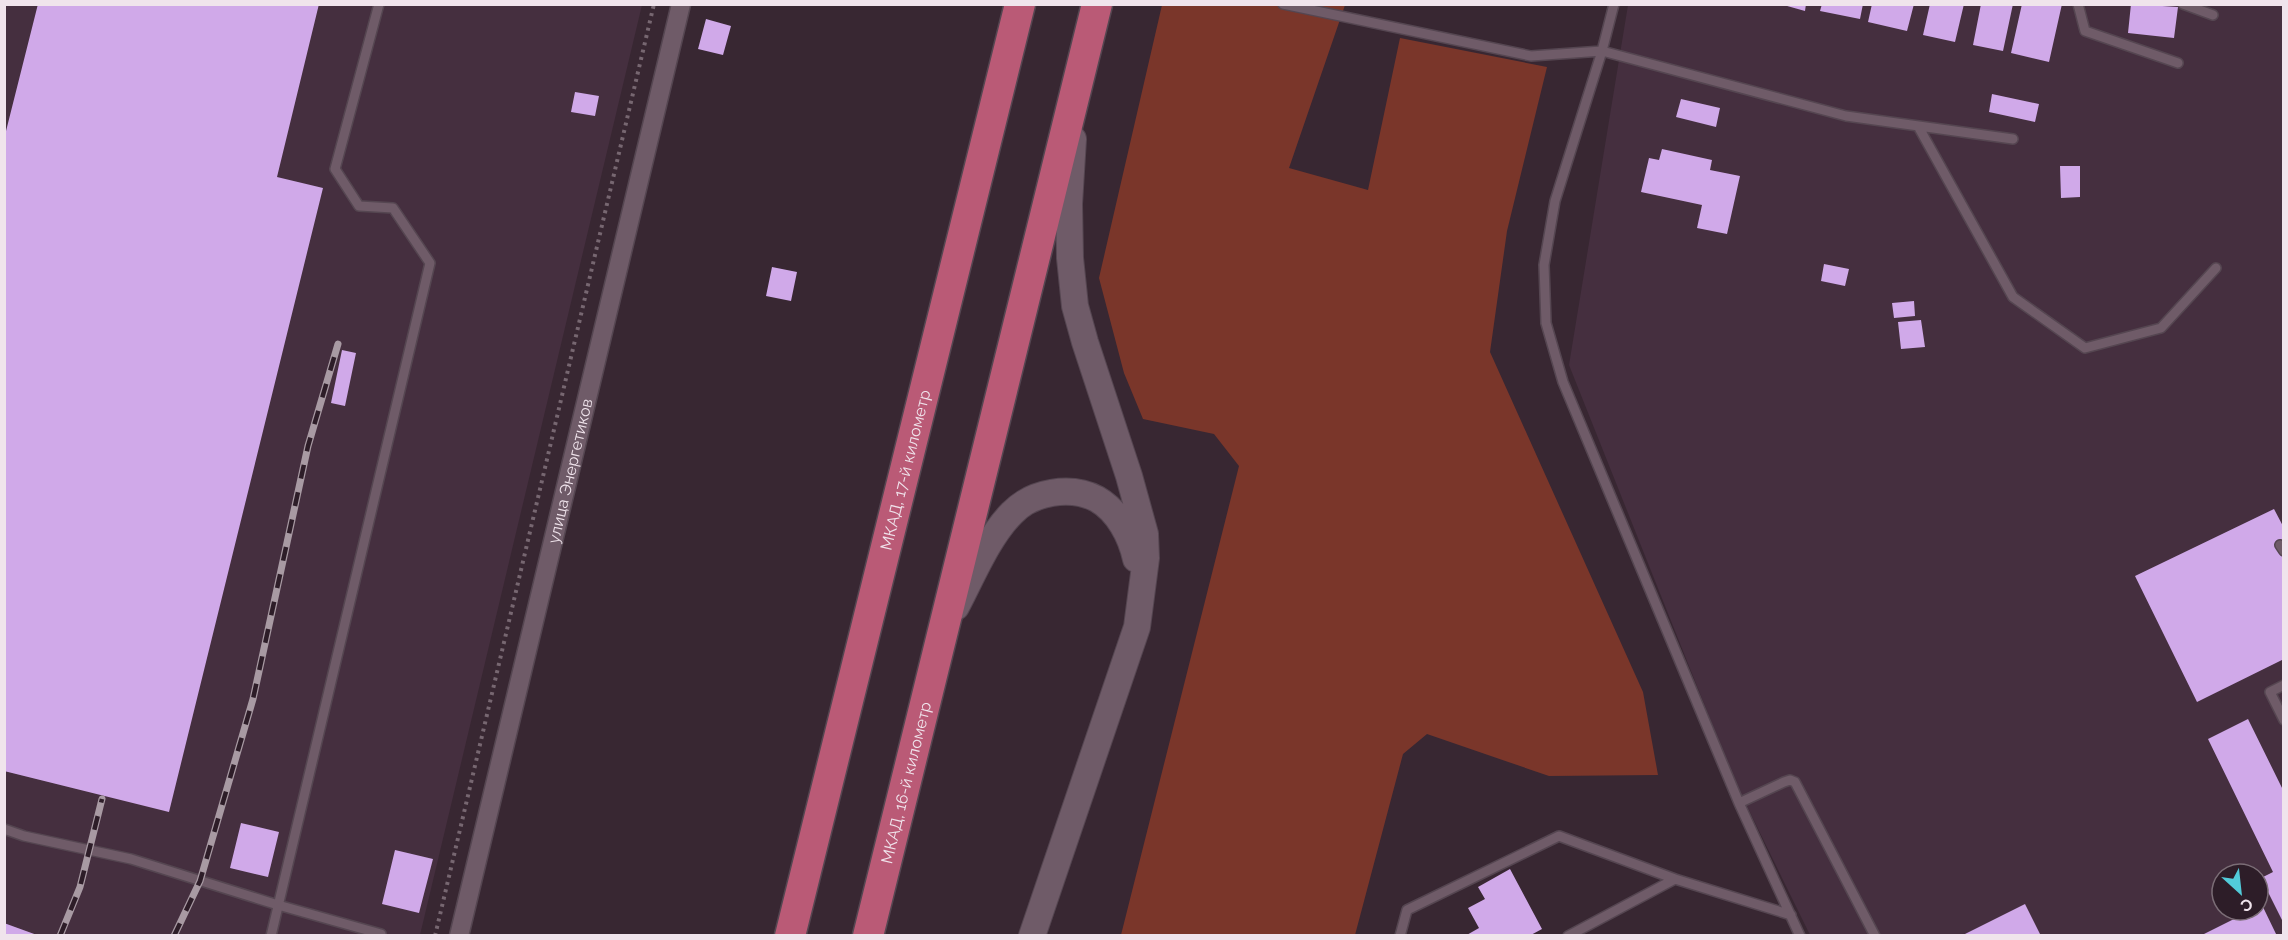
<svg xmlns="http://www.w3.org/2000/svg" width="2288" height="940" font-family="Raleway,sans-serif">
	<style>
		.built { fill: #452f3f; fill-rule: evenodd }
		.green { fill: #7a362a }
		.building { fill: #d0a9e9 }
		.lines { fill: none; stroke-linecap: round; stroke-linejoin: round }
		.service-casing { stroke: #554651; stroke-width: 12 }
		.minor-casing { stroke: #554651; stroke-width: 21 }
		.secondary-casing { stroke: #554651; stroke-width: 28 }
		.trunk-casing { stroke: #554651; stroke-width: 33 }
		.path { stroke: #776771; stroke-width: 4; stroke-dasharray: 3 4.5; stroke-linecap: butt }
		.service { stroke: #6f5b68; stroke-width: 9 }
		.minor { stroke: #6f5b68; stroke-width: 18 }
		.secondary { stroke: #6f5b68; stroke-width: 26 }
		.trunk { stroke: #ba5a76; stroke-width: 30 }
		.rail-casing { stroke: #a89aa3; stroke-width: 7 }
		.rail { stroke: #2d1d28; stroke-width: 4.5; stroke-dasharray: 14; stroke-linecap: butt }
		.labels { text-anchor: middle; stroke-width: 6; stroke-linejoin: round; paint-order: stroke }
		.street-label { font-size: 16px; fill: #f0e4ec; stroke: #2d1d28 }
	</style>
	<rect width="100%" height="100%" fill="#382732"/>
	<path class="built" d="M 5,5 L 642,5 L 420,935 L 5,936 Z
		M 1628,5 L 2283,5 L 2283,935 L 1810,935 L 1736,784 L 1569,365 ZM 2222,874 L 2258,874 L 2258,910 L 2222,910 Z"/>
	<path class="green" d="M 1162,5 L 1345,5 L 1289,168 L 1368,190 L 1400,38 L 1547,67 L 1507,231 L 1490,352 L 1643,692 L 1658,775 L 1549,776 L 1427,734 L 1403,754 L 1355,935 L 1121,935 L 1239,466 L 1214,434 L 1143,419 L 1124,373 L 1099,278 Z"/>
	<path class="building" d="M 38,4 L 319,4 L 277,177 L 323,188 L 169,812 L 4,771 L 4,139 Z
		M 1780,4 L 1806,4 L 1805,11 Z
		M 1822,4 L 1863,4 L 1860,19 L 1820,11 Z
		M 1872,4 L 1914,4 L 1907,31 L 1868,22 Z
		M 1930,4 L 1964,4 L 1955,42 L 1923,35 Z
		M 1981,4 L 2013,4 L 2003,51 L 1973,45 Z
		M 2022,4 L 2062,4 L 2049,62 L 2011,53 Z
		M 2131,4 L 2178,7 L 2174,38 L 2128,33 Z
		M 706,19 L 731,26 L 723,55 L 698,49 Z
		M 575,92 L 599,96 L 595,116 L 571,112 Z
		M 1992,94 L 2039,104 L 2035,122 L 1989,112 Z
		M 1681,99 L 1720,108 L 1716,127 L 1676,117 Z
		M 1662,149 L 1712,160 L 1710,170 L 1740,176 L 1727,234 L 1697,228 L 1702,205 L 1641,192 L 1649,158 L 1659,160 Z
		M 2060,166 L 2080,166 L 2080,197 L 2061,198 Z
		M 1824,264 L 1849,269 L 1845,286 L 1821,281 Z
		M 772,267 L 797,272 L 791,301 L 766,296 Z
		M 1914,301 L 1915,316 L 1894,318 L 1892,303 Z
		M 1921,320 L 1925,347 L 1901,349 L 1898,322 Z
		M 342,350 L 356,353 L 345,406 L 331,403 Z
		M 2274,509 L 2284,528 L 2284,659 L 2197,702 L 2135,576 Z
		M 2248,719 L 2284,792 L 2284,924 L 2261,878 L 2273,872 L 2208,739 Z
		M 241,823 L 279,832 L 268,877 L 230,868 Z
		M 395,850 L 433,859 L 419,913 L 382,904 Z
		M 1510,869 L 1542,929 L 1529,936 L 1465,936 L 1479,928 L 1468,908 L 1485,899 L 1478,887 Z
		M 2025,904 L 2041,936 L 1961,936 Z
		M 2262,905 L 2277,936 L 2200,936 L 2252,910 L 2258,910 L 2258,907 Z
		M 4,923 L 37,935 L 37,936 L 4,936 Z"/>
	<g class="lines">
		<defs>
			<path id="service" d="M 1283,4 L 1531,56 L 1602,51 L 1846,116 L 2013,139
				M 1614,4 L 1602,51 L 1555,201 L 1544,265 L 1546,323 L 1563,382 L 1739,803 L 1800,936
				M 2078,4 L 2085,31 L 2178,63
				M 2183,4 L 2213,15
				M 1918,126 L 2013,297 L 2085,348 L 2161,328 L 2216,268
				M 2280,545 L 2284,551
				M 2284,685 L 2270,692 L 2284,720
				M 1739,803 L 1784,782 L 1790,780 L 1795,782 L 1875,936
				M 4,829 L 24,836 L 131,859 L 278,905 L 381,934
				M 271,936 L 430,263 L 393,208 L 359,206 L 335,169 L 379,4
				M 1400,936 L 1407,910 L 1559,836 L 1675,879
				M 1568,936 L 1675,879 L 1791,915"/>
			<g id="minor">
				<path id="s1" d="M 459,936 L 681,4"/>
			</g>
			<path id="secondary" d="M 956,607 C 972,577 988,537 1012,513 C 1032,492 1070,485 1097,499 C 1118,511 1131,536 1136,559
				M 1032,936 L 1137,627 L 1146,558 L 1145,534 L 1129,476 L 1085,342 L 1075,306 L 1070,258 L 1069,204 L 1073,139"/>
			<g id="trunk">
				<path id="s2" d="M 790,936 L 1020,4"/>
				<path id="s3" d="M 868,936 L 1097,4"/>
			</g>
		</defs>
		<use href="#service" class="service-casing"/>
		<use href="#minor" class="minor-casing"/>
		<use href="#secondary" class="secondary-casing"/>
		<use href="#trunk" class="trunk-casing"/>
		<path class="path" d="M 435,936 L 654,4"/>
		<use href="#service" class="service"/>
		<use href="#minor" class="minor"/>
		<use href="#secondary" class="secondary"/>
		<use href="#trunk" class="trunk"/>
		<defs>
			<path id="rail" d="M 60,936 L 80,887 L 102,799
				M 174,936 L 200,881 L 253,699 L 308,446 L 338,344"/>
		</defs>
		<use href="#rail" class="rail-casing"/>
		<use href="#rail" class="rail"/>
	</g>
	<g class="labels">
		<g class="street-label">
			<text dy="6" stroke="none"><textPath href="#s1" startOffset="478">улица Энергетиков</textPath></text>
			<text dy="6" stroke="none"><textPath href="#s2" startOffset="480">МКАД, 17-й километр</textPath></text>
			<text dy="6" stroke="none"><textPath href="#s3" startOffset="158">МКАД, 16-й километр</textPath></text>
		</g>
	</g>
	<rect width="2288" height="940" fill="none" stroke="#f0e4ec" stroke-width="12"/>
	<g transform="translate(2240 892) rotate(153)"><circle r="28" fill="#2d1d28" stroke="#7b6d76" stroke-width="1.5"/>
	<path d="M0-4.5L10 22L0 15L-10 22Z" fill="#52cbd9"/>
	<text y="-9" font-size="16" font-weight="bold" text-anchor="middle" fill="#f0e4ec">С</text>
	</g>
</svg>
